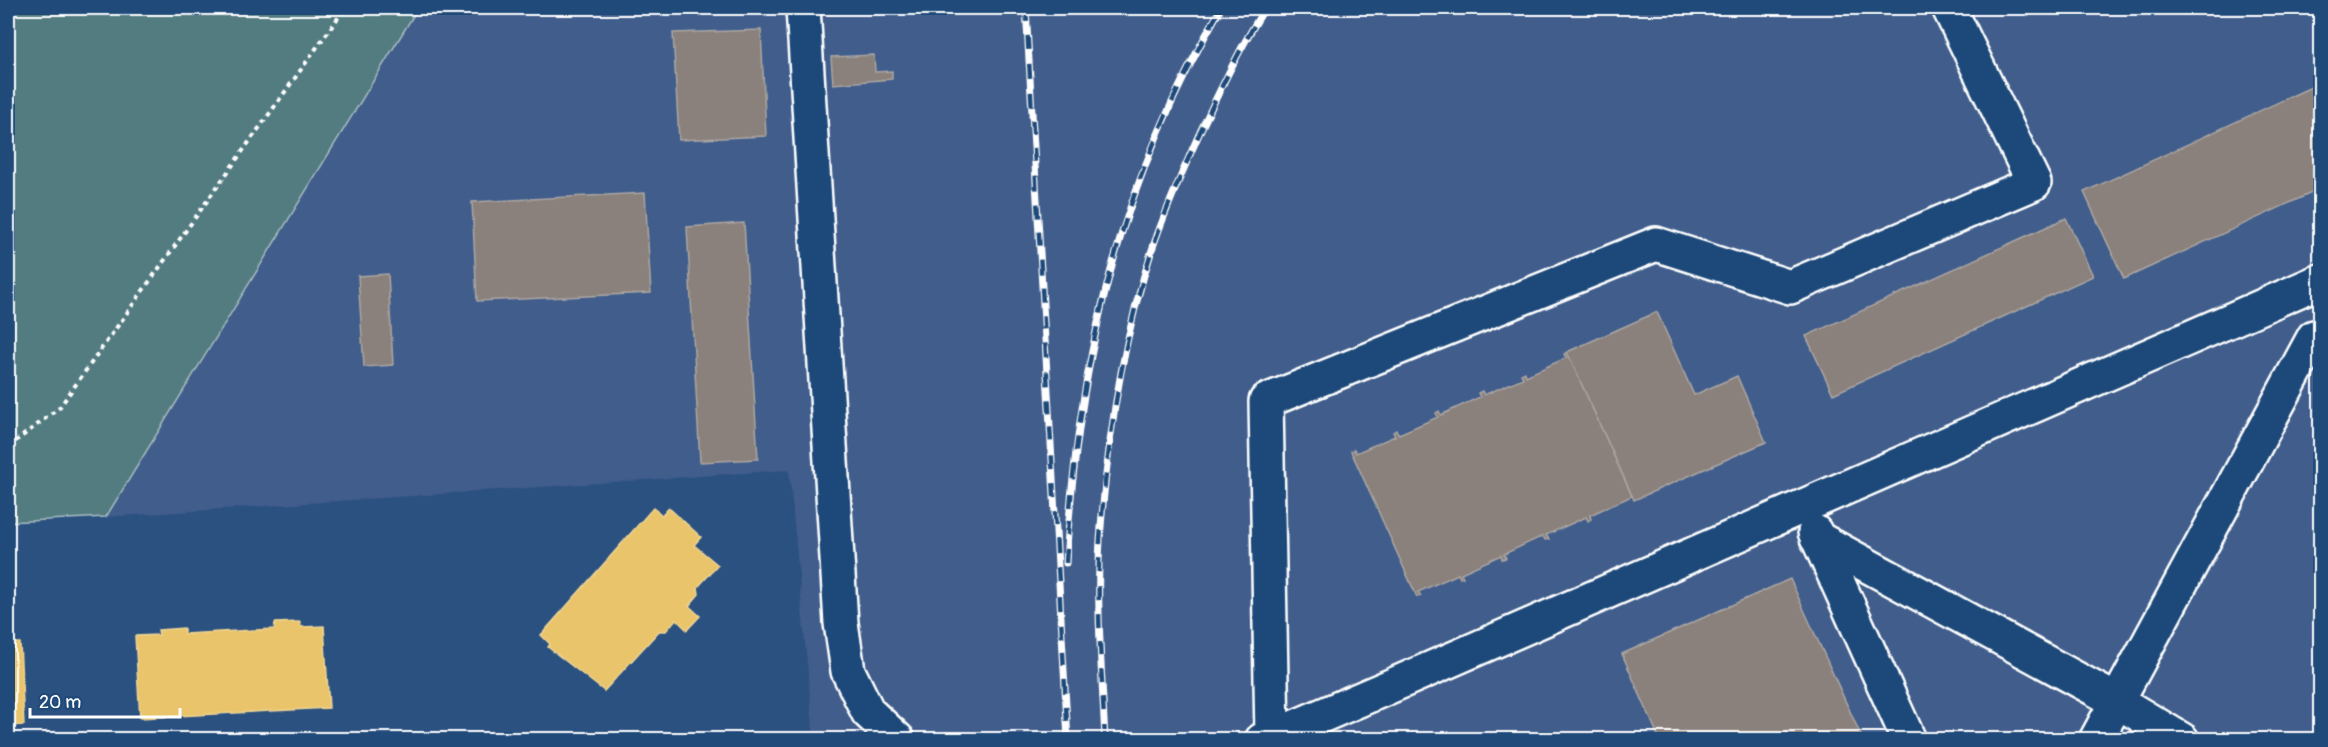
<svg xmlns="http://www.w3.org/2000/svg" width="2328" height="747" font-family="Pangolin,sans-serif">
	<style>
		.built { fill: #3f5d8c }
		.green { fill: #537b81; stroke: #a9bdc0; stroke-width: 1.5 }
		.homes { fill: #e9c46a; stroke: #f0d697; stroke-width: 1.5 }
		.industry { fill: #8a817c; stroke: #ada7a3; stroke-width: 1.5 }
		.lines { fill: none; stroke-linecap: round; stroke-linejoin: round }
		.minor-casing { stroke: #fff; stroke-width: 38 }
		.path { stroke: #fff; stroke-width: 4; stroke-dasharray: 4.5 4.5; stroke-linecap: butt }
		.minor { stroke: #1f4a7a; stroke-width: 33 }
		.rail-casing { stroke: #fff; stroke-width: 7 }
		.rail { stroke: #1f4a7a; stroke-width: 4.5; stroke-dasharray: 14; stroke-linecap: butt }
	</style>
	<rect width="100%" height="100%" fill="#2b5181"/>
	<filter id="ink" filterUnits="userSpaceOnUse"><feTurbulence type="fractalNoise" baseFrequency=".0167" numOctaves="2"/><feDisplacementMap in="SourceGraphic" scale="12" xChannelSelector="R" yChannelSelector="G"/><feConvolveMatrix kernelMatrix="1 2 1 2 8 2 1 2 1" color-interpolation-filters="sRGB"/></filter>
	<g filter="url(#ink)">
		<path class="built" d="M 418,8 L 2320,8 L 2320,739 L 814,739 L 789,470 L 106,517 Z"/>
		<path class="green" d="M 8,8 L 418,8 L 106,517 L 8,522 Z"/>
		<path class="homes" d="M 653,508 L 662,515 L 669,508 L 701,537 L 694,545 L 718,565 L 698,587 L 699,594 L 689,606 L 700,616 L 687,630 L 676,619 L 666,631 L 659,631 L 604,691 L 548,647 L 550,644 L 541,635 Z
			M 300,622 L 301,627 L 324,626 L 329,708 L 140,718 L 135,636 L 159,635 L 158,630 L 184,628 L 184,634 L 274,629 L 275,623 Z
			M 8,643 L 20,643 L 24,725 L 8,726 Z"/>
		<path class="industry" d="M 761,30 L 766,136 L 679,140 L 673,33 Z
			M 874,55 L 875,72 L 892,71 L 892,79 L 833,84 L 831,57 Z
			M 2320,83 L 2320,189 L 2124,279 L 2084,192 Z
			M 645,193 L 651,293 L 477,301 L 472,202 Z
			M 2066,218 L 2093,276 L 1833,394 L 1806,336 Z
			M 744,223 L 758,459 L 700,462 L 687,227 Z
			M 388,274 L 393,365 L 364,367 L 358,276 Z
			M 1657,312 L 1694,395 L 1737,376 L 1766,442 L 1634,500 L 1567,352 Z
			M 1567,352 L 1632,496 L 1590,515 L 1591,519 L 1588,521 L 1586,517 L 1546,535 L 1549,539 L 1545,540 L 1543,536 L 1504,554 L 1506,558 L 1502,559 L 1501,555 L 1461,573 L 1463,577 L 1460,578 L 1458,574 L 1418,592 L 1421,596 L 1417,597 L 1351,451 L 1354,449 L 1356,453 L 1395,436 L 1393,432 L 1396,430 L 1399,434 L 1438,417 L 1436,413 L 1439,411 L 1441,415 L 1480,397 L 1478,393 L 1482,391 L 1484,395 L 1523,378 L 1521,374 L 1525,372 L 1526,376 L 1566,358 L 1564,354 Z
			M 1790,579 L 1863,740 L 1660,740 L 1622,654 Z"/>
		<g class="lines">
			<defs>
				<path id="minor" d="M 803,8 L 841,623 L 848,671 L 868,712 L 898,740
					M 1815,532 L 1909,740
					M 1817,538 L 2117,701 L 2182,740
					M 1272,737 L 1266,401 L 1656,244 L 1790,287 L 2034,183 L 1949,8
					M 1262,740 L 1272,737 L 1384,689 L 2320,281
					M 2096,740 L 2314,337"/>
			</defs>
			<use href="#minor" class="minor-casing"/>
			<path class="path" d="M 8,447 L 59,408 L 345,8"/>
			<use href="#minor" class="minor"/>
			<defs>
				<path id="rail" d="M 1026,8 L 1068,740
					M 1066,563 C 1078,360 1118,185 1221,8
					M 1105,740 C 1102,673 1096,606 1100,540 C 1107,442 1123,334 1155,241 C 1168,204 1184,168 1200,132 C 1220,90 1240,47 1265,8"/>
			</defs>
			<use href="#rail" class="rail-casing"/>
			<use href="#rail" class="rail"/>
		</g>
	</g>
	<rect width="2328" height="747" fill="none" stroke="#1f4a7a" stroke-width="30"/>
	<rect x="15" y="15" width="2298" height="717" fill="none" stroke="#fff" stroke-width="2" filter="url(#ink)"/>
	<path d="M30 708v9h150v-9" fill="none" stroke="#ffffff" stroke-width="3"/>
	<text x="39" y="708" font-size="18" fill="#ffffff" stroke="#1f4a7a" stroke-width="4.5" paint-order="stroke">20 m</text>
</svg>
